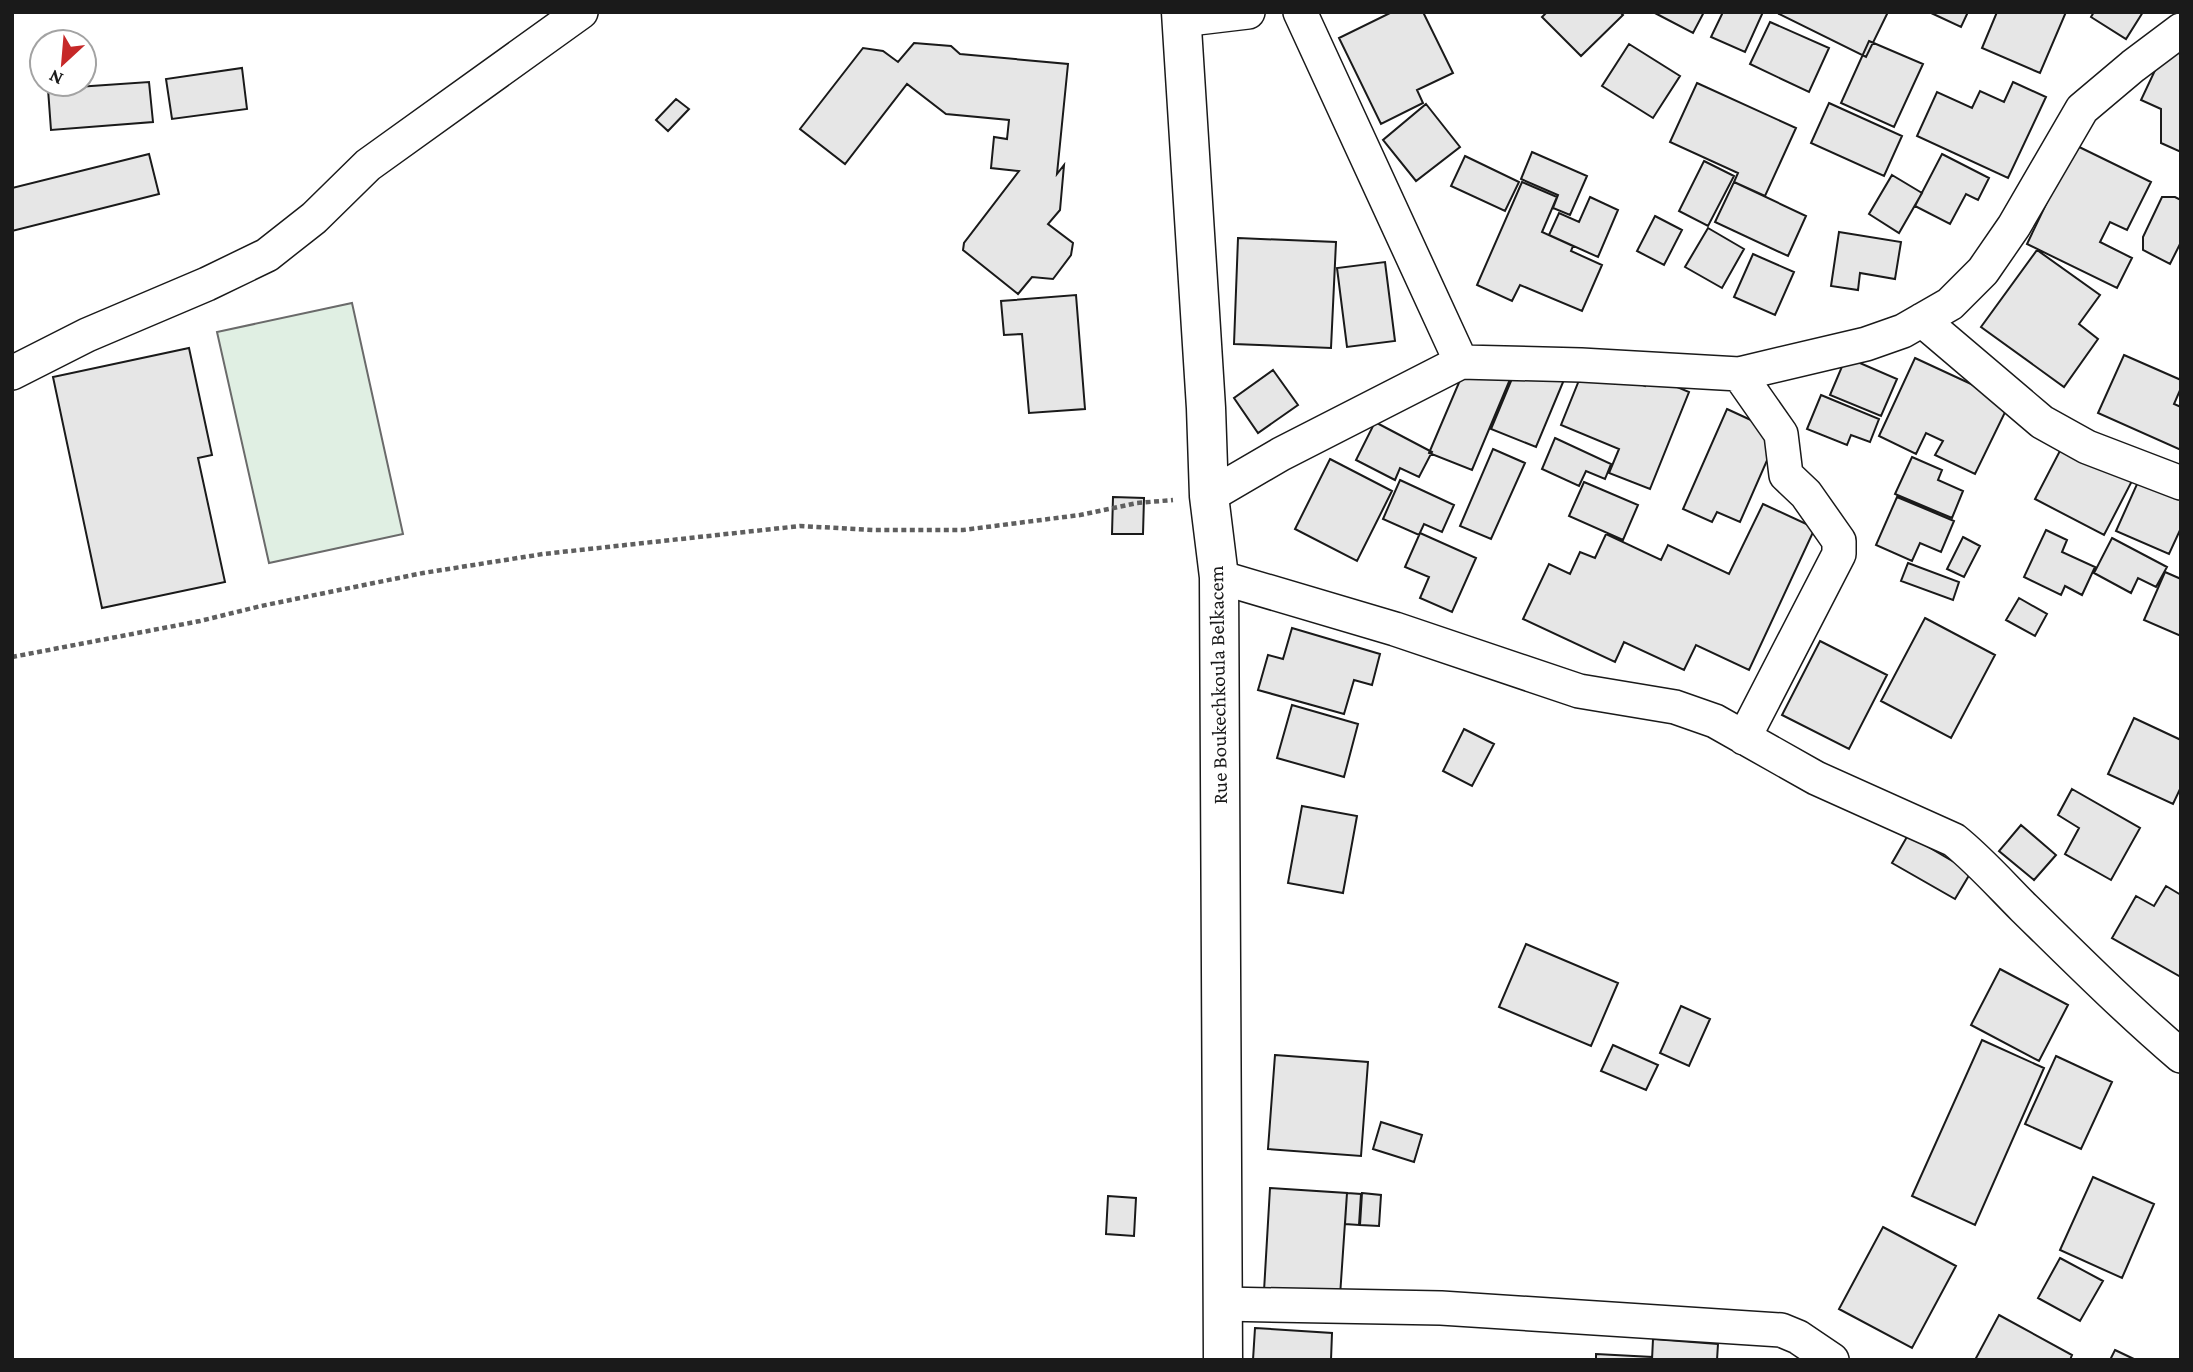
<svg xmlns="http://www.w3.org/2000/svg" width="2193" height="1372" font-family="'Crimson Pro',serif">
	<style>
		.green { fill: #e0efe3; stroke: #6a6a6a; stroke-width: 2 }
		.building { fill: #e6e6e6; stroke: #1a1a1a; stroke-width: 2 }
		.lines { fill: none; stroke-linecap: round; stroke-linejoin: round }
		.minor-casing { stroke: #1a1a1a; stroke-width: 36 }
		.tertiary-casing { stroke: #1a1a1a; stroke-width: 41 }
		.path { stroke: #5f5f5f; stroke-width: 4.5; stroke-dasharray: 5 3.5; stroke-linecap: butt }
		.minor { stroke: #fff; stroke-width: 33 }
		.tertiary { stroke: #fff; stroke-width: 38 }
		.labels { text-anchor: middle; stroke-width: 5; stroke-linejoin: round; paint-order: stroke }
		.street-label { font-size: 21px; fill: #1a1a1a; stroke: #fff }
	</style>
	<rect width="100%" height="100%" fill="#fff"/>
	<path class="green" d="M 352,303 L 403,534 L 269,563 L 217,332 Z"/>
	<path class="building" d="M 1392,12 L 1423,12 L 1453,73 L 1417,90 L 1423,103 L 1381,124 L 1339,38 Z
		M 1547,12 L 1620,12 L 1623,15 L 1581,56 L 1542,17 Z
		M 1653,12 L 1704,12 L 1693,33 Z
		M 1723,12 L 1763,12 L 1745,52 L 1711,37 Z
		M 1780,12 L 1888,12 L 1866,57 L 1779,14 Z
		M 1929,12 L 1968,12 L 1961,27 Z
		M 1997,12 L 2066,12 L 2040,73 L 1982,48 Z
		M 2094,12 L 2143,12 L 2126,39 L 2091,17 Z
		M 1770,22 L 1829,48 L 1809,92 L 1750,64 Z
		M 1869,41 L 1923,64 L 1894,127 L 1841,103 Z
		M 914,43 L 951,46 L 960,54 L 1068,64 L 1057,174 L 1064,165 L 1060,210 L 1048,224 L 1073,243 L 1071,255 L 1053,279 L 1032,277 L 1018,294 L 963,250 L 964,243 L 1019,171 L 991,168 L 994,137 L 1007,139 L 1009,120 L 946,114 L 907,84 L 845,164 L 800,129 L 863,48 L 883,51 L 898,62 Z
		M 1629,44 L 1680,76 L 1653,118 L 1602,86 Z
		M 2166,47 L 2181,54 L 2181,152 L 2161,143 L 2161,109 L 2141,100 Z
		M 242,68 L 247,109 L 172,119 L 166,79 Z
		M 149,82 L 153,122 L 51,130 L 48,89 Z
		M 2013,82 L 2046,97 L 2008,178 L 1917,136 L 1937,92 L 1972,108 L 1980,91 L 2004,102 Z
		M 1697,83 L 1796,128 L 1765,196 L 1734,182 L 1738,173 L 1670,142 Z
		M 676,99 L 689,109 L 668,131 L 656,120 Z
		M 1829,103 L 1902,136 L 1884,176 L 1811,143 Z
		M 1426,104 L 1460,147 L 1416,181 L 1383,140 Z
		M 2071,143 L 2151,182 L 2127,230 L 2110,222 L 2100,242 L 2132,258 L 2117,288 L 2027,244 L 2049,198 Z
		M 1532,152 L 1587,176 L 1570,215 L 1553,208 L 1558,195 L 1521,179 Z
		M 149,154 L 159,194 L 12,231 L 12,188 Z
		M 1942,154 L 1989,178 L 1978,200 L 1966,194 L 1950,224 L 1915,206 Z
		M 1465,156 L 1519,182 L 1505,211 L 1451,186 Z
		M 1704,161 L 1734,176 L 1708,226 L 1679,211 Z
		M 1892,175 L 1922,193 L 1899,233 L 1869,214 Z
		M 1522,182 L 1557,197 L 1542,232 L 1573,246 L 1571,251 L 1602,265 L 1582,311 L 1520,285 L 1512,301 L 1477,285 Z
		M 1734,182 L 1806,216 L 1788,256 L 1715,222 Z
		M 1590,197 L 1618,210 L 1598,257 L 1549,235 L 1559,213 L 1579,222 Z
		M 2162,197 L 2175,197 L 2181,200 L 2181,242 L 2170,264 L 2143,250 L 2143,237 Z
		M 1655,216 L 1682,230 L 1664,265 L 1637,251 Z
		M 1708,228 L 1744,249 L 1722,288 L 1685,267 Z
		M 1839,232 L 1901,242 L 1895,279 L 1860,273 L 1858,290 L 1831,286 Z
		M 1238,238 L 1336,242 L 1331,348 L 1234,344 Z
		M 2037,250 L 2100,295 L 2079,324 L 2098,339 L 2064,387 L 1981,327 Z
		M 1753,254 L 1794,272 L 1775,315 L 1734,297 Z
		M 1385,262 L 1395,341 L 1347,347 L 1337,268 Z
		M 1076,295 L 1085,409 L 1029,413 L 1022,334 L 1004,335 L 1001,301 Z
		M 189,348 L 212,455 L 198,458 L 225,582 L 102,608 L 53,377 Z
		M 2124,355 L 2181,380 L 2181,388 L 2174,404 L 2181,407 L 2181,450 L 2098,413 Z
		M 1521,357 L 1566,375 L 1536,447 L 1491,429 Z
		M 1846,357 L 1897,379 L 1881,416 L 1830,395 Z
		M 1915,358 L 2010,402 L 1975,474 L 1935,455 L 1943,441 L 1926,433 L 1916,454 L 1879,436 Z
		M 1469,359 L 1511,377 L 1472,470 L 1429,453 Z
		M 1586,363 L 1645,386 L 1649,375 L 1689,392 L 1650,489 L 1609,473 L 1619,449 L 1561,425 Z
		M 1273,370 L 1298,405 L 1258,433 L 1234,398 Z
		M 1821,395 L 1879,419 L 1870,442 L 1851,435 L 1847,445 L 1807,429 Z
		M 1727,409 L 1779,433 L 1740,522 L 1717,512 L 1712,522 L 1683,509 Z
		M 1375,422 L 1432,452 L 1419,477 L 1400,468 L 1395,480 L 1356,460 Z
		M 1555,438 L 1611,464 L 1605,479 L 1586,471 L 1579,486 L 1542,469 Z
		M 2064,443 L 2133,479 L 2104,535 L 2035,499 Z
		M 1493,449 L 1525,463 L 1491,539 L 1460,526 Z
		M 1912,457 L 1942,470 L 1938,480 L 1963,491 L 1952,518 L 1895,494 Z
		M 1330,459 L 1392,491 L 1357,561 L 1295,529 Z
		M 2142,473 L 2181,491 L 2181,528 L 2169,554 L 2116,531 Z
		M 1400,480 L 1454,505 L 1442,532 L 1424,524 L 1419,535 L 1383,519 Z
		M 1584,482 L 1638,505 L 1623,540 L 1569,516 Z
		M 1113,497 L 1144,498 L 1143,534 L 1112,534 Z
		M 1897,497 L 1954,521 L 1941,552 L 1920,543 L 1912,561 L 1876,545 Z
		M 1763,504 L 1815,528 L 1749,670 L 1696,645 L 1684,670 L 1624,642 L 1615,662 L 1523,619 L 1549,564 L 1570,574 L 1580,552 L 1595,558 L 1606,534 L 1661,560 L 1668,545 L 1729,574 Z
		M 2046,530 L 2067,540 L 2062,552 L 2095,567 L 2082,595 L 2065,586 L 2061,595 L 2024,577 Z
		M 1420,533 L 1476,558 L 1452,612 L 1420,598 L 1429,577 L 1405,567 Z
		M 1963,537 L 1980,546 L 1964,577 L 1947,569 Z
		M 2112,538 L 2167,567 L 2156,587 L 2138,578 L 2131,593 L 2094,573 Z
		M 1908,563 L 1959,582 L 1953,600 L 1901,581 Z
		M 2165,572 L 2181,579 L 2181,636 L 2144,620 Z
		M 2019,598 L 2047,614 L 2035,636 L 2006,620 Z
		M 1925,618 L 1995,655 L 1951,738 L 1881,701 Z
		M 1292,628 L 1380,654 L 1372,685 L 1354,680 L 1344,714 L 1258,690 L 1268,655 L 1283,659 Z
		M 1820,641 L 1887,675 L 1849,749 L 1782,715 Z
		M 1292,705 L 1358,724 L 1344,777 L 1277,758 Z
		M 2134,718 L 2181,740 L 2181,787 L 2173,804 L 2108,774 Z
		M 1464,729 L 1494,744 L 1472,786 L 1443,771 Z
		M 2072,789 L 2140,828 L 2111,880 L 2065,854 L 2079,828 L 2058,815 Z
		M 1302,806 L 1357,816 L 1343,893 L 1288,883 Z
		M 2021,825 L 2056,855 L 2034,880 L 1999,851 Z
		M 1908,835 L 1971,872 L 1955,899 L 1892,863 Z
		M 2166,886 L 2181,895 L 2181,977 L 2112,938 L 2136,896 L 2154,906 Z
		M 1526,944 L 1618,983 L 1591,1046 L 1499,1007 Z
		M 2000,969 L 2068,1005 L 2039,1061 L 1971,1025 Z
		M 1681,1006 L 1710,1019 L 1689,1066 L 1660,1053 Z
		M 1982,1040 L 2044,1068 L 1975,1225 L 1912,1196 Z
		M 1613,1045 L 1658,1065 L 1646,1090 L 1601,1071 Z
		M 1275,1055 L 1368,1062 L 1361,1156 L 1268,1149 Z
		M 2056,1056 L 2112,1082 L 2081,1149 L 2025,1124 Z
		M 1381,1122 L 1422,1135 L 1414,1162 L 1373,1149 Z
		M 2093,1177 L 2154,1204 L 2122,1278 L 2060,1250 Z
		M 1270,1188 L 1347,1193 L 1340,1296 L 1264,1291 Z
		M 1347,1193 L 1361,1194 L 1359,1225 L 1345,1224 Z
		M 1362,1193 L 1381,1195 L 1379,1226 L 1360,1225 Z
		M 1108,1196 L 1136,1198 L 1134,1236 L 1106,1234 Z
		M 1883,1227 L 1956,1266 L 1912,1348 L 1839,1309 Z
		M 2060,1258 L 2103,1281 L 2080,1321 L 2038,1298 Z
		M 1999,1315 L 2072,1355 L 2070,1360 L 1975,1360 Z
		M 1255,1328 L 1332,1333 L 1331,1360 L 1253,1360 Z
		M 1653,1339 L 1718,1344 L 1717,1360 L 1652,1360 Z
		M 2115,1350 L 2136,1360 L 2110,1360 Z
		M 1596,1354 L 1652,1357 L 1652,1360 L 1596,1360 Z"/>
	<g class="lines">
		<defs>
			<path id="minor" d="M 1300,12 L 1461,362
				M 1181,20 L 1248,12
				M 1922,320 L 2042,422 L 2087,447 L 2181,483
				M 12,373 L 87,335 L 207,284 L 267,255 L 314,218 L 368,165 L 581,12
				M 1739,374 L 1781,434 L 1786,475 L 1806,494 L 1839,541 L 1839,554 L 1744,738
				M 1209,496 L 1281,454 L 1461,362 L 1581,365 L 1739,374 L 1866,344 L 1903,331 L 1950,304 L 1983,271 L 2014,226 L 2082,109 L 2133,66 L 2181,30
				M 1219,577 L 1395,629 L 1579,691 L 1675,707 L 1715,721 L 1816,778 L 1954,840 C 1979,860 2001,885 2024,908 C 2075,958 2126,1009 2181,1056
				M 1222,1304 L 1441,1308 L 1781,1330 L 1798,1337 L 1832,1360"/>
			<path id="tertiary" d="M 1181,12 L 1206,408 L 1209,496 L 1219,577 L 1223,1360"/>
		</defs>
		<use href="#minor" class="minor-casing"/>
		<use href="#tertiary" class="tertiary-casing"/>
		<path class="path" d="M 12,657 L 200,621 L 261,606 L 423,573 L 543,554 L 800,526 L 874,530 L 963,530 L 1080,515 L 1137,503 L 1173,500"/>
		<use href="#minor" class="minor"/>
		<use href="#tertiary" class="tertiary"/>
	</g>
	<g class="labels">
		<g class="street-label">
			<text transform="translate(1218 685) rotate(-91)" y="7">Rue Boukechkoula Belkacem</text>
		</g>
	</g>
	<rect width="2193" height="1372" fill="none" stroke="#1a1a1a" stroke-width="28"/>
	<g transform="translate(63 63) rotate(206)"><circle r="33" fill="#ffffff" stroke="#a3a3a3" stroke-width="2"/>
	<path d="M0-5L12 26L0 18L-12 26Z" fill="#c62828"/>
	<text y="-10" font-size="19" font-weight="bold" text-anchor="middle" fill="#1a1a1a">N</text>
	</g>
</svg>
